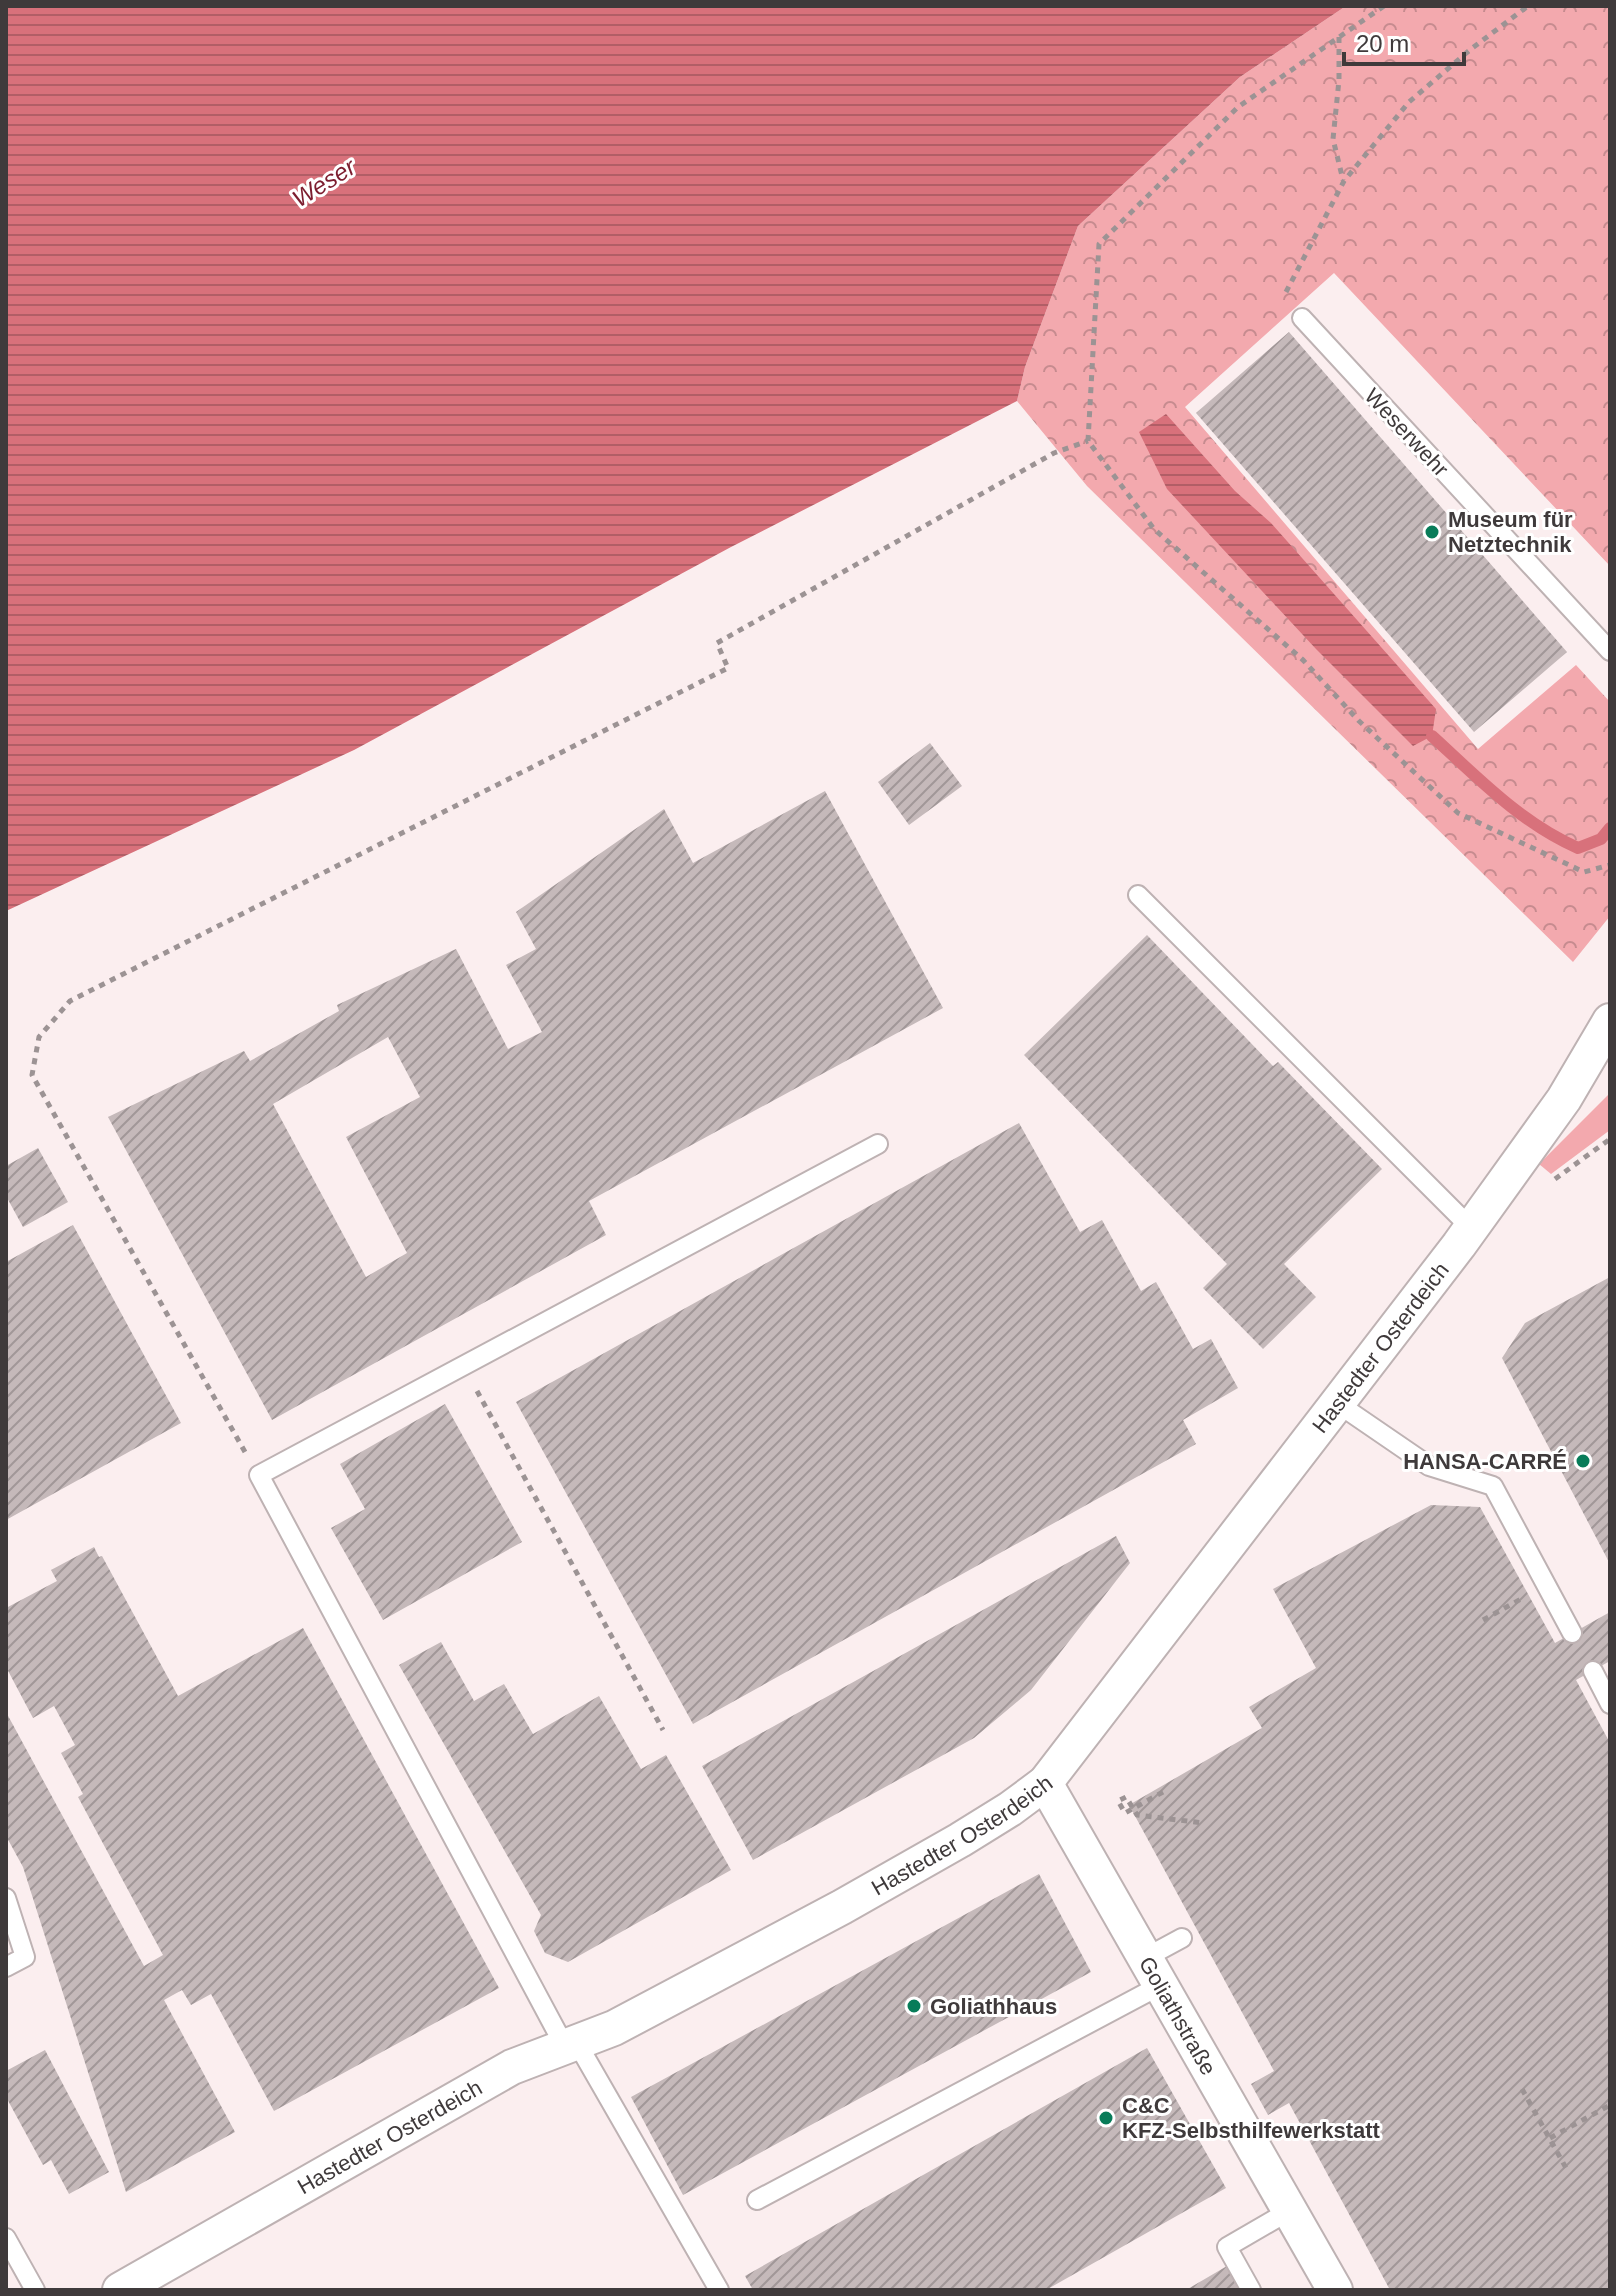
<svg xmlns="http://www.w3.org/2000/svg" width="1616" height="2296" font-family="Helvetica,sans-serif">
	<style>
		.grass { fill: #f3a9ae }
		.forest { fill: url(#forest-crowns) }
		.water { fill: url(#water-rules) }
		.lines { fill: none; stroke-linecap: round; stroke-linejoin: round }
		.stream { stroke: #d8717b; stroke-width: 12 }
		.building { fill: url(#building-hatch); fill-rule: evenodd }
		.service-casing { stroke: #beb2b3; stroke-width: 22 }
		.minor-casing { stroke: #beb2b3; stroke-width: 38 }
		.path { stroke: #9c9394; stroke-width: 5; stroke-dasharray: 6 6; stroke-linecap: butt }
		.service { stroke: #fff; stroke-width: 18 }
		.minor { stroke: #fff; stroke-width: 34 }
		.poi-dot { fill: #087c59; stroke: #fff; stroke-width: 3 }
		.labels { text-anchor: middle; stroke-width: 6; stroke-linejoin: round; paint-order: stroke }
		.street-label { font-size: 22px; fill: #3f3a3b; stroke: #fff }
		.poi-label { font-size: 22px; font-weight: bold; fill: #3f3a3b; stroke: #fff; text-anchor: start }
		.water-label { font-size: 24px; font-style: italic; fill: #7c1d2f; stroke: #fff }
	</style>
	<defs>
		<pattern id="forest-crowns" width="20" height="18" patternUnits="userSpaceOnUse" patternTransform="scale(2)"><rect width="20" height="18" fill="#f3a9ae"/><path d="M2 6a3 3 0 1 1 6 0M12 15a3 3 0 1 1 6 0" fill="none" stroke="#c68b8f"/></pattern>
		<pattern id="water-rules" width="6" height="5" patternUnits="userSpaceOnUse" patternTransform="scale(2)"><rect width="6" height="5" fill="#d8717b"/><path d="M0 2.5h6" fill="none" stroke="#b15e66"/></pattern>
		<pattern id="building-hatch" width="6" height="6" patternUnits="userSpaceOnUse" patternTransform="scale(2)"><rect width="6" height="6" fill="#c5b9ba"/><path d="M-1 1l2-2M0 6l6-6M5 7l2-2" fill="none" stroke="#a19798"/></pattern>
	</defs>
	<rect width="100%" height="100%" fill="#fbeeef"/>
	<path class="grass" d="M 1610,1093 L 1610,1130 L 1551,1174 L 1539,1164 Z"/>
	<path class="forest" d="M 1346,6 L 1610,6 L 1610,566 L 1334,273 L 1185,407 L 1478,749 L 1576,665 L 1610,702 L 1610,916 L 1573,962 L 1087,486 L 1017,401 L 1025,367 L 1078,226 L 1240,77 Z"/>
	<path class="water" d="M 6,6 L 1346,6 L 1240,77 L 1078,226 L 1025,367 L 1017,401 L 731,547 L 354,750 L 6,911 Z
		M 1166,414 L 1235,491 L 1271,523 L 1436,709 L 1432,736 L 1413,746 L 1316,649 L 1167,489 L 1139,432 Z"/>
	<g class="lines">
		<path class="stream" d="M 1432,736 C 1478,778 1521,823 1578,848 L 1601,839 L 1610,828"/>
	</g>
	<path class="building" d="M 1289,332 L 1567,652 L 1474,732 L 1196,413 Z
		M 930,743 L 962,786 L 909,825 L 878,782 Z
		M 825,791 L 943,1008 L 589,1201 L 606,1235 L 272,1420 L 108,1117 L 244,1051 L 250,1061 L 339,1011 L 337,1005 L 456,949 L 508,1049 L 542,1032 L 506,965 L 536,949 L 516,912 L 664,809 L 693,863 ZM 388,1037 L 420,1097 L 346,1137 L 407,1253 L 366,1277 L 273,1104 Z
		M 1147,935 L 1273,1066 L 1278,1062 L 1382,1169 L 1284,1264 L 1316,1297 L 1263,1349 L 1203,1288 L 1227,1264 L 1024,1055 Z
		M 1019,1123 L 1080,1232 L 1102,1220 L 1141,1291 L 1156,1282 L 1193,1349 L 1211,1339 L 1238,1388 L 1183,1420 L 1196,1444 L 693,1724 L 516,1402 Z
		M 38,1148 L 68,1202 L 23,1227 L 6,1196 L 6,1166 Z
		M 73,1225 L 181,1423 L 6,1520 L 6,1262 Z
		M 1610,1277 L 1610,1564 L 1502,1358 L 1525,1323 Z
		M 445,1404 L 522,1542 L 383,1620 L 331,1528 L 365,1509 L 340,1464 Z
		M 1431,1505 L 1480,1507 L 1555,1643 L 1610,1612 L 1610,1661 L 1576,1680 L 1610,1743 L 1610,2290 L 1390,2290 L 1289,2103 L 1268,2115 L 1251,2084 L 1274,2071 L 1129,1805 L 1262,1728 L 1249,1707 L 1316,1668 L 1273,1589 Z
		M 1116,1536 L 1130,1563 L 1031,1690 L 974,1738 L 753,1860 L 702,1766 Z
		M 94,1547 L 99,1557 L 102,1556 L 178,1696 L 303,1628 L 499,1988 L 274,2111 L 211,1994 L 191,2005 L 182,1990 L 164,2000 L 235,2132 L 126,2192 L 23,1867 L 6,1836 L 6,1712 L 144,1966 L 163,1955 L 78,1797 L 83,1794 L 61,1753 L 75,1745 L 54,1706 L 33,1718 L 6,1667 L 6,1608 L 57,1581 L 51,1570 Z
		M 441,1642 L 474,1701 L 504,1684 L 533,1734 L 599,1696 L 641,1769 L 666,1755 L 731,1870 L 568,1962 L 545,1953 L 534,1931 L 541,1915 L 399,1665 Z
		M 1039,1874 L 1091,1972 L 683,2195 L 631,2097 Z
		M 1147,2048 L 1226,2188 L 1046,2290 L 753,2290 L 745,2276 Z
		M 45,2050 L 109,2172 L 69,2194 L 51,2160 L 43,2165 L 6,2097 L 6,2071 Z
		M 1227,2266 L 1241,2290 L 1186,2290 Z"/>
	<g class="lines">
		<defs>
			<path id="service" d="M 1302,318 L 1610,651
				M 1138,895 L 1471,1228
				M 1337,1403 L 1429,1466 L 1493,1486 L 1572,1633
				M 1593,1671 L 1610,1704
				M 6,1898 L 25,1957 L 6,1967
				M 1145,1958 L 1182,1938
				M 577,2043 L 719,2290
				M 565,2047 L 259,1475 L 878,1144
				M 757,2200 L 1161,1985
				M 6,2238 L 35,2290
				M 1251,2290 L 1227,2247 L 1289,2211"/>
			<g id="minor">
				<path id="s1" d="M 1045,1783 L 1335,2290"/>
				<path id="s2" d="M 120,2290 L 512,2067 L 614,2028 L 842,1907 L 960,1840 L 1010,1809 L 1045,1783 L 1459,1245 L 1564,1099 L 1610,1021"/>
			</g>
		</defs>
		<use href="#service" class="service-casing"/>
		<use href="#minor" class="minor-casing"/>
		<path class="path" d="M 1384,6 L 1238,107 L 1099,244 L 1088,441 L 1154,529 L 1303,660 L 1359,721 L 1458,813 L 1584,872 L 1610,865
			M 1339,37 L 1339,80 L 1333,139 L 1343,180
			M 1286,292 L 1344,181 L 1409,102 L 1471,49 L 1528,6
			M 1555,1179 L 1610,1139
			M 477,1391 L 663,1730
			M 245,1452 L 32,1075 L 39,1037 L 70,1001 L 728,668 L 717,643 L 1054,453 L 1088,441
			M 1483,1620 L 1521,1599
			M 1163,1792 L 1125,1813 L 1118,1801 L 1126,1797 L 1137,1815 L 1203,1823
			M 1522,2089 L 1566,2168
			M 1550,2138 L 1610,2105"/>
		<use href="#service" class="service"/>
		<use href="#minor" class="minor"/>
	</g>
	<g class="poi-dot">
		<circle cx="1432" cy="532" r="8"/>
		<circle cx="1583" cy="1461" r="8"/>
		<circle cx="914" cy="2006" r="8"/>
		<circle cx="1106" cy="2118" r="8"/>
	</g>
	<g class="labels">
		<g class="street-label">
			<text transform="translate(1407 432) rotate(47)" y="8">Weserwehr</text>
			<text dy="8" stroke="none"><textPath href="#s2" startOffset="1606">Hastedter Osterdeich</textPath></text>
			<text dy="8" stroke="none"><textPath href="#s2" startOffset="958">Hastedter Osterdeich</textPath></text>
			<text dy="8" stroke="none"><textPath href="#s1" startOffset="268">Goliathstraße</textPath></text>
			<text dy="8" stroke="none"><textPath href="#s2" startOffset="310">Hastedter Osterdeich</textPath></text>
		</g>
		<g class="poi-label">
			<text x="1448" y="527">Museum für<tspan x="1448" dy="25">Netztechnik</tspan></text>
			<text x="1567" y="1469" text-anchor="end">HANSA-CARRÉ</text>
			<text x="930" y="2014">Goliathhaus</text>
			<text x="1122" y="2113">C&amp;C<tspan x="1122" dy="25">KFZ-Selbsthilfewerkstatt</tspan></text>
		</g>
		<g class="water-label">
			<text transform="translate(324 183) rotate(-32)" y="8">Weser</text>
		</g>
	</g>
	<rect width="1616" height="2296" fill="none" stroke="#3f3a3b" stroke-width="16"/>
	<path d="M1344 52v12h120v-12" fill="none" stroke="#3f3a3b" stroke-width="4"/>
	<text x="1356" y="52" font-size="24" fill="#3f3a3b" stroke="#ffffff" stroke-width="6" paint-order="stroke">20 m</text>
</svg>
